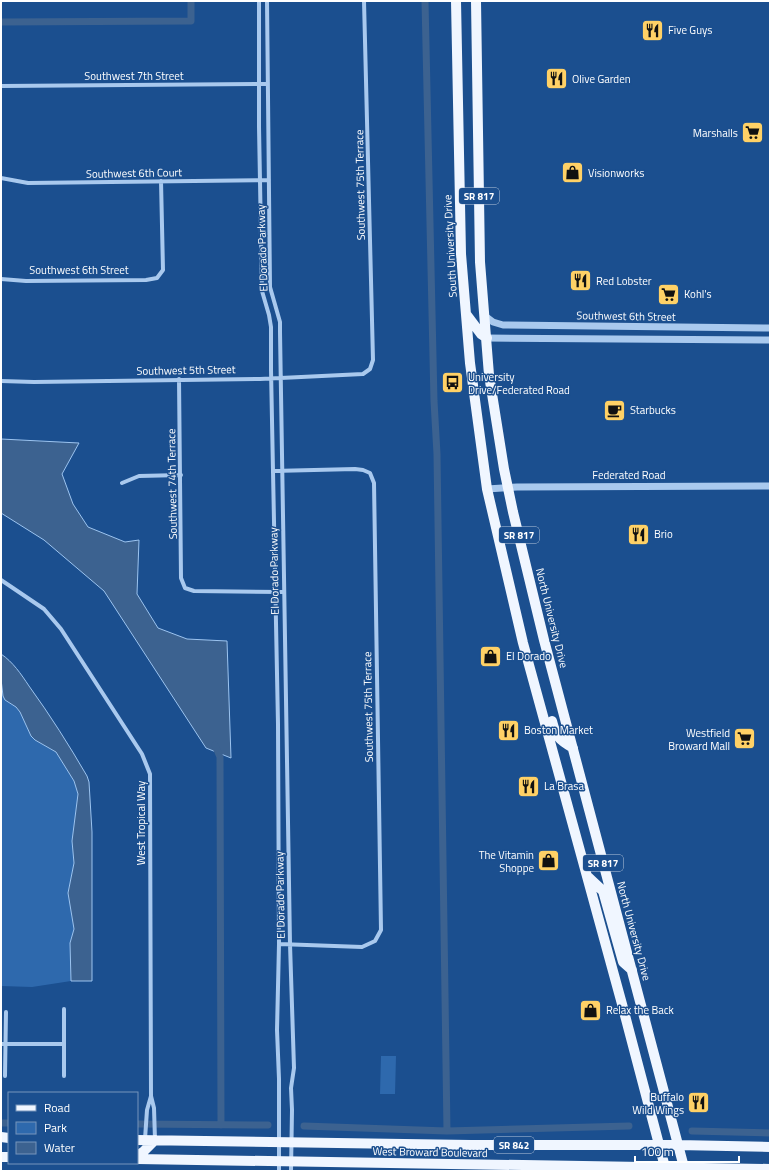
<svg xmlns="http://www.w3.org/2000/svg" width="771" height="1172" font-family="'Titillium Web',sans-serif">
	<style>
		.green { fill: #2e69ad }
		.water { fill: #3c6290; stroke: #9cc4f0 }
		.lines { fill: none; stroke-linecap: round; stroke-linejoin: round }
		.canal { stroke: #3c6290; stroke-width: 7 }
		.minor { stroke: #a9c9ee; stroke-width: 4 }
		.tertiary { stroke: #a9c9ee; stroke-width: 7 }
		.primary { stroke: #f0f6ff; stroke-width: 10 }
		.labels { text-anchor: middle; stroke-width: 3; stroke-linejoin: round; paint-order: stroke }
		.shield { fill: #1b4f8f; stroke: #bbcadd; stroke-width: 1 }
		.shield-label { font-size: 10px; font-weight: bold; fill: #fff }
		.poi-label { font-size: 11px; fill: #fff; stroke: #1b4f8f; text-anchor: start }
		.street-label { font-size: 11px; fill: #fff; stroke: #1b4f8f }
	</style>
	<rect width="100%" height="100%" fill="#1b4f8f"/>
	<path class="green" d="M 1,679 L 5,700 L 16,707 L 20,712 L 31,736 L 35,740 L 56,752 L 74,781 L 78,794 L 72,841 L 74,863 L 71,912 L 74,929 L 70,943 L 71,981 L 32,987 L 1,986 Z
		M 381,1056 L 396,1056 L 395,1094 L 380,1094 Z"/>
	<path class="water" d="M 1,439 L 79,443 L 62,474 L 73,504 L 88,527 L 125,542 L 139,540 L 137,594 L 158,628 L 187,639 L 227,641 L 231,758 L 206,748 L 104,591 L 44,540 L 1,513 Z
		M 1,654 C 13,662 21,674 29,686 C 50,715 69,745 87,776 L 89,782 L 92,832 L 92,981 L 71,981 L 70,943 L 74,929 L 68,893 L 74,863 L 72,841 L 78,794 L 74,781 L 56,752 L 35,740 L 31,736 L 20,712 L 16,707 L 5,700 L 3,696 L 1,679 Z"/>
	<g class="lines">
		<path class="canal" d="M 425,1 L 434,401 L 437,454 L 447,1131
			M 1,22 L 191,21 L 191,1
			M 215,745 L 220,757 L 221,1125
			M 1,1123 L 9,1123
			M 137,1124 L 268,1125
			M 304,1126 L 447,1131 L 629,1126
			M 692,1131 L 770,1133"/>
		<path class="minor" d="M 259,1 L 259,127 L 262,291 L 269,315 L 271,327 L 271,370 L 278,724 L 279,944 L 277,1030 L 279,1079 L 279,1171
			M 267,1 L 270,287 L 280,322 L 280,332 L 290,944 L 294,1068 L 291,1088 L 292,1110 L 291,1171
			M 1,86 L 268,84
			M 1,178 L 28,183 L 269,180
			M 1,279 L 26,281 L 146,280 L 157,278 L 163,270 L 161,181
			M 179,379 L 181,578 L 185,588 L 194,591 L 283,592
			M 1,381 L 34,382 L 260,379 L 363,374 L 370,369 L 373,360 L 364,1
			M 273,471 L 355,469 L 363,470 L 370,473 L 374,483 L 381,930 L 375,941 L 362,947 L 279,944
			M 122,483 L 139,476 L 181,475
			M 1,580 L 44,609 L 61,629 L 142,754 L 150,774 L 151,1096 L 154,1108 L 155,1140
			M 1,1044 L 64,1044
			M 5,1076 L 6,1012
			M 64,1076 L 64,1009
			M 145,1139 L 147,1110 L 151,1096"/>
		<path class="tertiary" d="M 485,316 L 493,322 L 503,325 L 770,328
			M 487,338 L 770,340
			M 487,489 L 517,487 L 770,486"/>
		<path class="primary" d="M 456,1 L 461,254 L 470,363 L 487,489 L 523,643 L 622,1004 L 666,1171
			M 476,1 L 480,262 L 489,375 L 504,469 L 513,512 L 544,640 L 685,1171
			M 466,314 L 481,334 L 487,338
			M 552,721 C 556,737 559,740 573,748
			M 587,876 L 603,891 L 623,962 L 632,970
			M 1,1137 L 9,1138
			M 137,1140 L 471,1145 L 678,1145 L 770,1147
			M 137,1156 L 143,1152 L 155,1140
			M 1,1157 L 9,1157
			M 137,1159 L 770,1169"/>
	</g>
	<defs>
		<symbol id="restaurant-square" viewBox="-11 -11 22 22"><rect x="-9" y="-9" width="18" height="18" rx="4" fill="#ffd166" stroke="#1b4f8f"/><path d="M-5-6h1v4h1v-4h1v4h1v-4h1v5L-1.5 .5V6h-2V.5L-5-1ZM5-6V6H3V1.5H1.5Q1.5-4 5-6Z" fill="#111"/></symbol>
		<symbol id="supermarket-square" viewBox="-11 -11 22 22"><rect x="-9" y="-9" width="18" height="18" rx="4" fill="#ffd166" stroke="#1b4f8f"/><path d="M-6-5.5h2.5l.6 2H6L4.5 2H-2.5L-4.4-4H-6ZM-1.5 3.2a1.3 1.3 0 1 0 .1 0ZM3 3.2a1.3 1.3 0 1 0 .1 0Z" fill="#111"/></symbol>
		<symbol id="shop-square" viewBox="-11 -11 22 22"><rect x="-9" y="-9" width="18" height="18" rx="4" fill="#ffd166" stroke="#1b4f8f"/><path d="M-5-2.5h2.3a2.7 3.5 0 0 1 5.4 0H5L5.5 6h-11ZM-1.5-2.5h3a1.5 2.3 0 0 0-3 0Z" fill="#111"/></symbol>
		<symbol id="bus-square" viewBox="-11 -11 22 22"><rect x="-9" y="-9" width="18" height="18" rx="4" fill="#ffd166" stroke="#1b4f8f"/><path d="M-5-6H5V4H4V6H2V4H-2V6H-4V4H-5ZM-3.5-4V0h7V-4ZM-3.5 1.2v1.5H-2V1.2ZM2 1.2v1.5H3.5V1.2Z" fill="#111"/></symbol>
		<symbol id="cafe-square" viewBox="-11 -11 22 22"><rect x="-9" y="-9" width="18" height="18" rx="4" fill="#ffd166" stroke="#1b4f8f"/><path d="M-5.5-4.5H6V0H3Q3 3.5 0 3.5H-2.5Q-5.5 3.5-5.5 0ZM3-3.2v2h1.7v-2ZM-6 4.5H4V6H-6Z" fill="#111"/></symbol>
	</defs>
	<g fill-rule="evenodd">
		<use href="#restaurant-square" x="640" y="18" width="25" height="25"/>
		<use href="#restaurant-square" x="544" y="66" width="25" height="25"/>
		<use href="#supermarket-square" x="740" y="120" width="25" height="25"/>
		<use href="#shop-square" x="560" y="160" width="25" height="25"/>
		<use href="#restaurant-square" x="568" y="268" width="25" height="25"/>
		<use href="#supermarket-square" x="656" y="282" width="25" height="25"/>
		<use href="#bus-square" x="440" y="370" width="25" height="25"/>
		<use href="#cafe-square" x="602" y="398" width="25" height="25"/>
		<use href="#restaurant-square" x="626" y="522" width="25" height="25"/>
		<use href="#shop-square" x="478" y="644" width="25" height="25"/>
		<use href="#restaurant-square" x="496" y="718" width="25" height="25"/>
		<use href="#supermarket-square" x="732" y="726" width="25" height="25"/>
		<use href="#restaurant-square" x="516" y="774" width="25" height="25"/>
		<use href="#shop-square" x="536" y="848" width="25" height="25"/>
		<use href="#shop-square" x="578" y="998" width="25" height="25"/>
		<use href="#restaurant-square" x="686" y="1090" width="25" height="25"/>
	</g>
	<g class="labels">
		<g class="shield">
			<rect x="459" y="188" width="40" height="16" rx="3"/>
			<rect x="499" y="527" width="40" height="16" rx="3"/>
			<rect x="583" y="855" width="40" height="16" rx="3"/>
			<rect x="494" y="1137" width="40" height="16" rx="3"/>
		</g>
		<g class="shield-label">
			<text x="479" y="200">SR 817</text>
			<text x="519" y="539">SR 817</text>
			<text x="603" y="867">SR 817</text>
			<text x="514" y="1149">SR 842</text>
		</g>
		<g class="poi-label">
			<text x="668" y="34">Five Guys</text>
			<text x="572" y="83">Olive Garden</text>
			<text x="738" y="137" text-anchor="end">Marshalls</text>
			<text x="588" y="177">Visionworks</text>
			<text x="596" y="285">Red Lobster</text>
			<text x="684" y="298">Kohl's</text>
			<text x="468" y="381">University<tspan x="468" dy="13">Drive/Federated Road</tspan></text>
			<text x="630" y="414">Starbucks</text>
			<text x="654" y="538">Brio</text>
			<text x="506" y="660">El Dorado</text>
			<text x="524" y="734">Boston Market</text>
			<text x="730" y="737" text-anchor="end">Westfield<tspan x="730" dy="13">Broward Mall</tspan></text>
			<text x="544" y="790">La Brasa</text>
			<text x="534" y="859" text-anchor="end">The Vitamin<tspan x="534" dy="13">Shoppe</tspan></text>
			<text x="606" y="1014">Relax the Back</text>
			<text x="684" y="1101" text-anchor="end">Buffalo<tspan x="684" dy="13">Wild Wings</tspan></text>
		</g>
		<g class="street-label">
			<text x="134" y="80">Southwest 7th Street</text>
			<text transform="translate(134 173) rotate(-1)" y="4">Southwest 6th Court</text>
			<text transform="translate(360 185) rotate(-91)" y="4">Southwest 75th Terrace</text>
			<text transform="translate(450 246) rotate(-93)" y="4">South University Drive</text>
			<text transform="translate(262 248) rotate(-92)" y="4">El Dorado Parkway</text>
			<text x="79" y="274">Southwest 6th Street</text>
			<text transform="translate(626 316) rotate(1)" y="4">Southwest 6th Street</text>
			<text transform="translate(186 370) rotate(-1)" y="4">Southwest 5th Street</text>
			<text x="629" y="479">Federated Road</text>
			<text transform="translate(172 484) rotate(-91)" y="4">Southwest 74th Terrace</text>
			<text transform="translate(274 571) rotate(-91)" y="4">El Dorado Parkway</text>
			<text transform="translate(552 618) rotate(76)" y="4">North University Drive</text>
			<text transform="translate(368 707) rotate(-91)" y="4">Southwest 75th Terrace</text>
			<text transform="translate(141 823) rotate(-90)" y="4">West Tropical Way</text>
			<text transform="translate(280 895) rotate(-91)" y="4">El Dorado Parkway</text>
			<text transform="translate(634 931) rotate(75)" y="4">North University Drive</text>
			<text transform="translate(430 1152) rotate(1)" y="4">West Broward Boulevard</text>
		</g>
	</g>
	<rect width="771" height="1172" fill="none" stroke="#ffffff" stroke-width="4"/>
	<rect x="8" y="1092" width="130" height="72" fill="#1b4f8f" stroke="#7695bc"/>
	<rect x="16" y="1105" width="20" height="6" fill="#f0f6ff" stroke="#7695bc"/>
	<text x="44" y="1112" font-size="12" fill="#ffffff">Road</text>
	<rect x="16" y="1122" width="20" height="12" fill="#2e69ad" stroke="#7695bc"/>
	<text x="44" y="1132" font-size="12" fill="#ffffff">Park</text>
	<rect x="16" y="1142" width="20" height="12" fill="#3c6290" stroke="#7695bc"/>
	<text x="44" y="1152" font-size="12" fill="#ffffff">Water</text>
	<path d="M635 1156v6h104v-6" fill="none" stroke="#ffffff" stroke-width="2"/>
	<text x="641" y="1156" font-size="12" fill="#ffffff" stroke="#1b4f8f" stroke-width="3" paint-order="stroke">100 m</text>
</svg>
